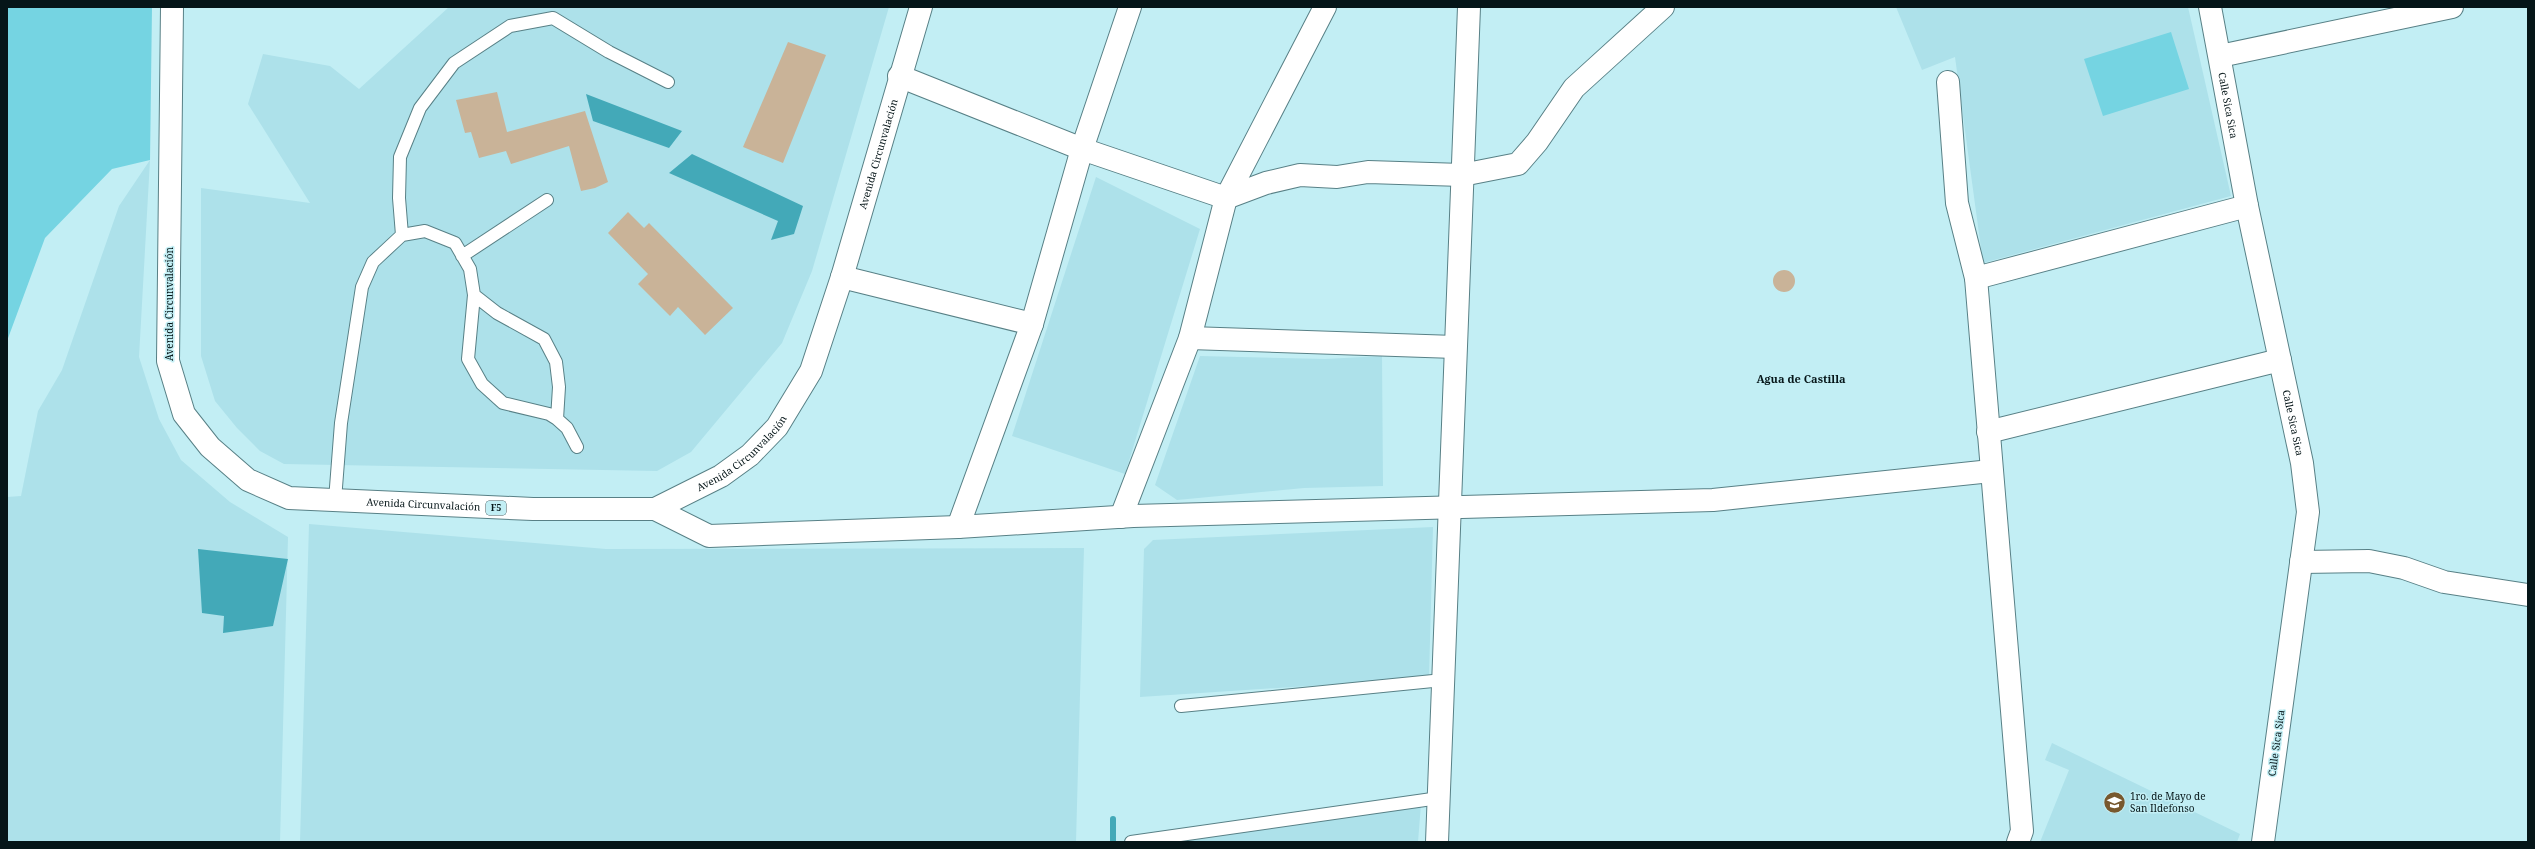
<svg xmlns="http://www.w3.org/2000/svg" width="2535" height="849" font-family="'Noto Serif',serif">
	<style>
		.built { fill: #ade1ea }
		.green { fill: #75d4e2 }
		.water { fill: #43a9b8 }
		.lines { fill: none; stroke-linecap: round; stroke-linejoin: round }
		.stream { stroke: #43a9b8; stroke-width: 6 }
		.building { fill: #c9b398 }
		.service-casing { stroke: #588086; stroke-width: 14 }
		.minor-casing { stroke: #588086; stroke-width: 24 }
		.trunk-casing { stroke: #588086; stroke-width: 24 }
		.service { stroke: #fff; stroke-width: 12 }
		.minor { stroke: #fff; stroke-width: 22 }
		.trunk { stroke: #fff; stroke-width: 22 }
		.labels { text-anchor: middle; stroke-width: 3; stroke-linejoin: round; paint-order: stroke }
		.shield { fill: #c2eef4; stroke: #3e565a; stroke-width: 1 }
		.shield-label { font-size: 9px; font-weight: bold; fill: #051518 }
		.street-label { font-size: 10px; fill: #051518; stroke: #c2eef4 }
		.poi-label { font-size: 10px; fill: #051518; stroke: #c2eef4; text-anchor: start }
		.neighbourhood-label { font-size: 11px; font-weight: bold; fill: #051518; stroke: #c2eef4 }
	</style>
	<rect width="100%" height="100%" fill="#c2eef4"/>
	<path class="built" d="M 449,7 L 889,7 L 812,271 L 782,343 L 691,452 L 657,471 L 284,464 L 260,451 L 237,428 L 215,401 L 201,356 L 201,188 L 310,203 L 248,104 L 263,54 L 330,66 L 359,89 Z
		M 1896,7 L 2188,7 L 2231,196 L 1983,263 L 1955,57 L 1922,70 Z
		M 150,160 L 139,357 L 159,419 L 181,460 L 230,502 L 288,537 L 280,842 L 7,842 L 7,497 L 21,496 L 38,411 L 62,370 L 119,206 Z
		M 1096,177 L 1200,229 L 1125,474 L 1012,436 Z
		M 1200,356 L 1325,359 L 1382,356 L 1383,486 L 1304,488 L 1177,500 L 1155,485 Z
		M 309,524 L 606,549 L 1084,548 L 1076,842 L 300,842 Z
		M 1433,527 L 1429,678 L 1140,697 L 1144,549 L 1153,540 Z
		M 2052,743 L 2240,834 L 2237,842 L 2040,842 L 2069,770 L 2045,760 Z
		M 1421,804 L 1418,842 L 1162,842 Z"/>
	<path class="green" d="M 7,7 L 152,7 L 150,160 L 112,169 L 45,238 L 7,341 Z
		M 2171,32 L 2189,89 L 2103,116 L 2084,59 Z"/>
	<path class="water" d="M 586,94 L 682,131 L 669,148 L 593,121 Z
		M 692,154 L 803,206 L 794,234 L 771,240 L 778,221 L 669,173 Z
		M 198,549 L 288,559 L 273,626 L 223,633 L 224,616 L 202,613 Z"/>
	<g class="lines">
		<path class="stream" d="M 1113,842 L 1113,819"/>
	</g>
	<path class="building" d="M 788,42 L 826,55 L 783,163 L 743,147 Z
		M 497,92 L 507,132 L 585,111 L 608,182 L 595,188 L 581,191 L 569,146 L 511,164 L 506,151 L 479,158 L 471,132 L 465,133 L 456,100 Z
		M 628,212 L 644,228 L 649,223 L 733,308 L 705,335 L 678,307 L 670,316 L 638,284 L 648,274 L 608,233 Z
		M1773 281a11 11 0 1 1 22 0a11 11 0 1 1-22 0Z"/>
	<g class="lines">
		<defs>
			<path id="service" d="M 402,235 L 399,198 L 400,157 L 420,108 L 454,63 L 510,26 L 553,18 L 609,52 L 668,82
				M 462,256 L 547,200
				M 474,295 L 497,313 L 544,339 L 556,362 L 559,387 L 557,419
				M 335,500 L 341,423 L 362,287 L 373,262 L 402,235 L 425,231 L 455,243 L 470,269 L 474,295 L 468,359 L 482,384 L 503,403 L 549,414 L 557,419 L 567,428 L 577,447
				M 1181,706 L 1443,680
				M 1131,842 L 1439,798"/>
			<g id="minor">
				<path id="s1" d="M 2210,7 L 2247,206 L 2302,463 L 2308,512 L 2263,842"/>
				<path d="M 2220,56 L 2452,7"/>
				<path d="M 899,76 L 1082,149 L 1226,198 L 1266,183 L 1300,175 L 1337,177 L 1368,172 L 1462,175 L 1518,164 L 1537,142 L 1574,88 L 1663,7"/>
				<path d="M 1948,82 L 1957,203 L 1976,278 L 2022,831 L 2018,842"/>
				<path d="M 842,277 L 1032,324"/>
				<path d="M 1976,278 L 2247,206"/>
				<path d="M 1190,338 L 1455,347"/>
				<path d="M 1988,432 L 2280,360"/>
				<path d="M 655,509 L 709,536 L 958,527 L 1133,516 L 1713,500 L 1991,471"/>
				<path d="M 1121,517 L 1190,338 L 1226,198 L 1325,7"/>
				<path d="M 958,527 L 1032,324 L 1082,149 L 1130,7"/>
				<path d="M 2301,562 L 2369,561 L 2404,568 L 2444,582 L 2528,595"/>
				<path d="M 1437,842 L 1469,7"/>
			</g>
			<g id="trunk">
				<path id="s2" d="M 172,7 L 168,361 L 184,414 L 210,447 L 248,480 L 289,498 L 533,509 L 655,509 L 721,476 L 750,455 L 777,427 L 811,371 L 842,277 L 921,7"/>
			</g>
		</defs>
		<use href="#service" class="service-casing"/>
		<use href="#minor" class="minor-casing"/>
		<use href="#trunk" class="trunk-casing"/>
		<use href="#service" class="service"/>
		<use href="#minor" class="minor"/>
		<use href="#trunk" class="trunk"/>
	</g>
	<defs>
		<symbol id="school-disc" viewBox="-11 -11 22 22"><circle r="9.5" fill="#78582e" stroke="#c2eef4"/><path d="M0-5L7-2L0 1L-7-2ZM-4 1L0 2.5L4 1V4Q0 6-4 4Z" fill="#fff"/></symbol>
	</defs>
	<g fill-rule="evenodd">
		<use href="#school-disc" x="2102" y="790" width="25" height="25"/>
	</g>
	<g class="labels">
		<rect class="shield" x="486" y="501" width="20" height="14" rx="3"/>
		<g class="shield-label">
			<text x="496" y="511">F5</text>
		</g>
		<g class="street-label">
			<text dy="4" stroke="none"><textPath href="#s1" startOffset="100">Calle Sica Sica</textPath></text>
			<text dy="4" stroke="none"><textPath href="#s2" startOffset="1354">Avenida Circunvalación</textPath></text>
			<text transform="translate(169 304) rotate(-90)" y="4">Avenida Circunvalación</text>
			<text dy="4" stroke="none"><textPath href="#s1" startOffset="424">Calle Sica Sica</textPath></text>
			<text dy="4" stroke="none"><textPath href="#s2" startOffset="1017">Avenida Circunvalación</textPath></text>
			<text dy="4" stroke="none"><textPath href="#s2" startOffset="681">Avenida Circunvalación</textPath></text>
			<text transform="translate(2276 743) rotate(-82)" y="4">Calle Sica Sica</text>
		</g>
		<g class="poi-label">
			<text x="2130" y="800">1ro. de Mayo de<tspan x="2130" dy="12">San Ildefonso</tspan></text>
		</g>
		<g class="neighbourhood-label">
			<text x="1801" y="383">Agua de Castilla</text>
		</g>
	</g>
	<rect width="2535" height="849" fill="none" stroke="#051518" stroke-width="16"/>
</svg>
